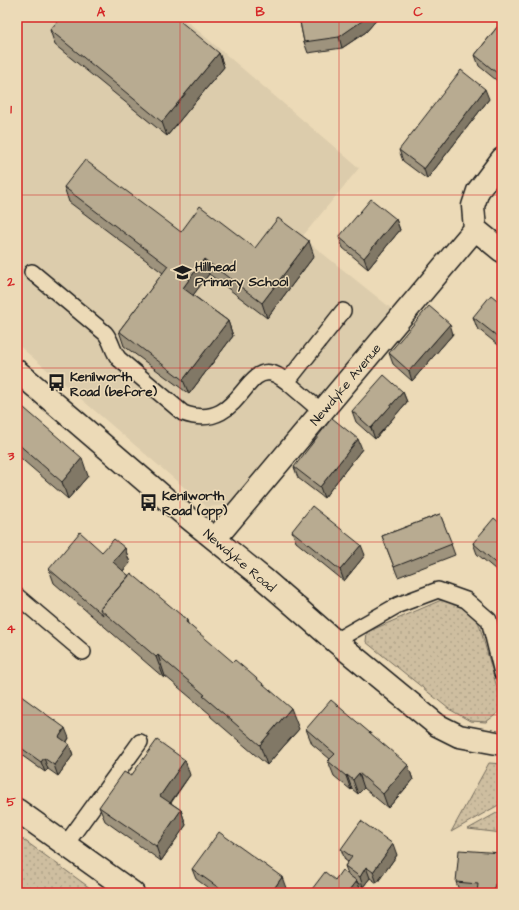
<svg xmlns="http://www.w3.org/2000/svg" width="519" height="910" font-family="'Architects Daughter',sans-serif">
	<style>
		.built { fill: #dcccac }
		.grass { fill: url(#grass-dots); stroke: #756d5e }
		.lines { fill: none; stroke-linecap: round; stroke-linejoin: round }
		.service-casing { stroke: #1c1c1c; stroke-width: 18 }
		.minor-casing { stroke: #1c1c1c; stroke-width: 25 }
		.service { stroke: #ecdab7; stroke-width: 15 }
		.minor { stroke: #ecdab7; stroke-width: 22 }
		.wall { fill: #9e937d; stroke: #1c1c1c }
		.shaded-wall { fill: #817866; stroke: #1c1c1c }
		.building { fill: #b8ab91; stroke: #1c1c1c }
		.grid { fill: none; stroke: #d62828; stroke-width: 1; stroke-opacity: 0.55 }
		.labels { text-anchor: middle; stroke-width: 3; stroke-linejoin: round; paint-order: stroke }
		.poi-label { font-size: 13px; font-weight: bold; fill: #1c1c1c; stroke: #ecdab7; text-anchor: start }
		.street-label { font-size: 13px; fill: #1c1c1c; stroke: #ecdab7 }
		.neatline { fill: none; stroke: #d62828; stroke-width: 1.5 }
		.grid-label { font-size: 13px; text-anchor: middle; font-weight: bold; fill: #d62828 }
	</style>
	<defs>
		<pattern id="grass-dots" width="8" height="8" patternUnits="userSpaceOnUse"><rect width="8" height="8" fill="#cebea0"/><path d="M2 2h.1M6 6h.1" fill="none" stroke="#b0a389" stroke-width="1.8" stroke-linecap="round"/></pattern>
	</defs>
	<rect width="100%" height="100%" fill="#ecdab7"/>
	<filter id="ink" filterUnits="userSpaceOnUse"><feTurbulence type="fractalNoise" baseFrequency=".025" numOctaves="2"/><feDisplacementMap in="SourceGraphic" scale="8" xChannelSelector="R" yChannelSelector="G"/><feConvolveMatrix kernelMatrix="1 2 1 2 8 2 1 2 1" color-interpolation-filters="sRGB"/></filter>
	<g filter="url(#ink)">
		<path class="built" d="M 17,17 L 182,17 L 359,168 L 302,237 L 392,309 L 231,505 L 207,507 L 17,344 Z"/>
		<path class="grass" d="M 446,598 L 464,604 L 477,617 L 502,705 L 502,710 L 486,722 L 470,721 L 449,709 L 366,642 L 367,632 Z
			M 489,763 L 502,764 L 502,803 L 451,832 Z
			M 502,810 L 502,833 L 468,829 Z
			M 17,835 L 97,893 L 17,893 Z"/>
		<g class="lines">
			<defs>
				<path id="service" d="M 32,272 L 105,333 C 112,341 112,351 119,359 L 183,413 C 238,433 243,367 271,373 C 277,374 282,378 287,382
					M 322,412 L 287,382 L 343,311
					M 17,596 L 83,652
					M 335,641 L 398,605 L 438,590 L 466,600 L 489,620 L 502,673
					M 66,844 L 140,742"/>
				<path id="minor" d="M 502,159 L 478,191 L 473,206 L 475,229 L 502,251
					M 17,371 L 180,511 L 265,580 L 335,641 L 437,725 L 459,736 L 502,744
					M 215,539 L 475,229
					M 17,810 L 133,893"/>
			</defs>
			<use href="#service" class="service-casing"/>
			<use href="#minor" class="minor-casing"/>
			<use href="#service" class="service"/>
			<use href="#minor" class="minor"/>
		</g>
		<path class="wall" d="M 299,17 L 379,17 L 366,32 L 342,48 L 308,53 L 304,42 Z
			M 502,21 L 501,84 L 479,66 L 475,55 Z
			M 50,30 L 219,53 L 224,67 L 167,136 L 55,45 Z
			M 489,99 L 427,179 L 403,161 L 399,150 Z
			M 64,187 L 181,232 L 255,248 L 314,256 L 267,318 L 209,274 L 193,295 L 228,321 L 233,336 L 189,394 L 124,346 L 119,331 L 163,273 L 69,202 Z
			M 396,219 L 400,230 L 368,269 L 343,248 L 339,237 Z
			M 502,304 L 502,348 L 477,328 L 473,317 Z
			M 453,334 L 412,381 L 393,364 L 389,353 Z
			M 403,392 L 407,402 L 375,439 L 356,422 L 352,411 Z
			M 17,402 L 88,476 L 68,499 L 17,455 Z
			M 362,449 L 324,498 L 298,478 L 294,467 Z
			M 440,514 L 455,555 L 398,577 L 382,536 Z
			M 502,525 L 502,575 L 477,554 L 473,543 Z
			M 292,531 L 365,555 L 344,581 L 296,542 Z
			M 125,548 L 130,563 L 123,571 L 187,620 L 188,624 L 299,729 L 267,765 L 211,717 L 210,714 L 165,676 L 164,678 L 54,583 L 49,569 L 102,552 Z
			M 17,693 L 69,738 L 67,742 L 69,744 L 73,755 L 58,776 L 48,769 L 45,772 L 17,752 Z
			M 306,729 L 408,765 L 413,780 L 388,808 L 364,788 L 358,794 L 352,789 L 351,790 L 334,776 L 328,761 L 330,759 L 312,744 Z
			M 190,775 L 171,803 L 181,810 L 186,825 L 161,861 L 105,821 L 99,807 L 131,776 Z
			M 341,849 L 397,855 L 377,883 L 370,878 L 363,887 L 358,883 L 361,891 L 335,880 L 348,874 L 345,866 L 348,862 L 345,860 Z
			M 502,853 L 502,893 L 460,893 L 456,882 Z
			M 192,869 L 286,888 L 282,893 L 215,893 L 196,879 Z"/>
		<path class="shaded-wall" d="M 366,17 L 379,17 L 366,32 L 342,48 L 339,37 Z
			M 219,53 L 224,67 L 167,136 L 162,122 Z
			M 502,68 L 502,83 L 501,84 L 497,73 Z
			M 485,89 L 489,99 L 427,179 L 424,169 Z
			M 396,219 L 400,230 L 368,269 L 364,258 Z
			M 309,241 L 314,256 L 267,318 L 262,303 Z
			M 204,259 L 209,274 L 188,302 L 183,288 Z
			M 228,321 L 233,336 L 189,394 L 183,380 Z
			M 450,324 L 453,334 L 412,381 L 409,371 Z
			M 403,392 L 407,402 L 375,439 L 371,428 Z
			M 358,439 L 362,449 L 324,498 L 320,487 Z
			M 82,458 L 88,476 L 68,499 L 62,482 Z
			M 361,545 L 365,555 L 344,581 L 340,570 Z
			M 125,548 L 130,563 L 118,576 L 113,562 Z
			M 158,655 L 165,676 L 164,678 L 156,657 Z
			M 291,708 L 299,729 L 267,765 L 260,745 Z
			M 65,728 L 69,738 L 63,747 L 59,737 Z
			M 69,744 L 73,755 L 58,776 L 54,765 Z
			M 44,758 L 48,769 L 45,772 L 41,762 Z
			M 185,760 L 190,775 L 165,810 L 160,796 Z
			M 408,765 L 413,780 L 388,808 L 383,794 Z
			M 359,773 L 364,788 L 358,794 L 353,780 Z
			M 347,775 L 352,789 L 351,790 L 346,776 Z
			M 181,810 L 186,825 L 161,861 L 156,846 Z
			M 393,844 L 397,855 L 377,883 L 373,872 Z
			M 366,867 L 370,878 L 363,887 L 360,877 Z
			M 282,877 L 286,888 L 282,893 L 271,893 Z
			M 357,881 L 361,891 L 359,893 L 351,893 L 350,890 Z
			M 495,884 L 498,893 L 494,893 Z"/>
		<path class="building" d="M 61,17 L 175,17 L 219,53 L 162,122 L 50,30 Z
			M 299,17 L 366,17 L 362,21 L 339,37 L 304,42 Z
			M 502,21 L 502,68 L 497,73 L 475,55 Z
			M 461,70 L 485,89 L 424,169 L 399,150 Z
			M 85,160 L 181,232 L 200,206 L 255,248 L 278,218 L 309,241 L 262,303 L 204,259 L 183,288 L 228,321 L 183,380 L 119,331 L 168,266 L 64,187 Z
			M 371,199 L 396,219 L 364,258 L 339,237 Z
			M 491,295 L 502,304 L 502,340 L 473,317 Z
			M 429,306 L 450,324 L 409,371 L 389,353 Z
			M 384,375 L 403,392 L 371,428 L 352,411 Z
			M 17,402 L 82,458 L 62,482 L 17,443 Z
			M 332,418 L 358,439 L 320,487 L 294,467 Z
			M 312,506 L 361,545 L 340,570 L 292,531 Z
			M 440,514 L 452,544 L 394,567 L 382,536 Z
			M 494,518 L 502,525 L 502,568 L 473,543 Z
			M 80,532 L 102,552 L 114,539 L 125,548 L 113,562 L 129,576 L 100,609 L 103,615 L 49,569 Z
			M 131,573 L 187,620 L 186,622 L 233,662 L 235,660 L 291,708 L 260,745 L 203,696 L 205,695 L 158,655 L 156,657 L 100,609 Z
			M 17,693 L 65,728 L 59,737 L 69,744 L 54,765 L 44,758 L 41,762 L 17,745 Z
			M 331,700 L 408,765 L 383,794 L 359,773 L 353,780 L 347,775 L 346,776 L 328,761 L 335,754 L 306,729 Z
			M 157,740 L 185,760 L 160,796 L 181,810 L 156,846 L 99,807 L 124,772 L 131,776 Z
			M 361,821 L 393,844 L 373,872 L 366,867 L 360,877 L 345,866 L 352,857 L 341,849 Z
			M 219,832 L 282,877 L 271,893 L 226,893 L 192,869 Z
			M 459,850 L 502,853 L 502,885 L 495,884 L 494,893 L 477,893 L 478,884 L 456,882 Z
			M 342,870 L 357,881 L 350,890 L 354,893 L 309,893 L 325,872 L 335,880 Z"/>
	</g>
	<path class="grid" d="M 180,17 L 180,893M 339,17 L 339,893M 17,195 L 502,195M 17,368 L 502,368M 17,542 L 502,542M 17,715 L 502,715"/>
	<defs>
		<symbol id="school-bare" viewBox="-9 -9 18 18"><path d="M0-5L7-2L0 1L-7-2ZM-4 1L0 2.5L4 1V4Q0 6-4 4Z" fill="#1c1c1c" stroke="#ecdab7" stroke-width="2.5" paint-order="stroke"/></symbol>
		<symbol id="bus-bare" viewBox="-9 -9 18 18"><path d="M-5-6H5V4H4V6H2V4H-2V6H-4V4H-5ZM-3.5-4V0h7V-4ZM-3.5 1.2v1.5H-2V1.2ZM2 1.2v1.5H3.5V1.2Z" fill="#1c1c1c" stroke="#ecdab7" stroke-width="2.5" paint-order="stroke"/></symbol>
	</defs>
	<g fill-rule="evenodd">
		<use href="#school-bare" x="170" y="260" width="25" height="25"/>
		<use href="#bus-bare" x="44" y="370" width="25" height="25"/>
		<use href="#bus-bare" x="136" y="490" width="25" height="25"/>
	</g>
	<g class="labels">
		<g class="poi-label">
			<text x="195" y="271">Hillhead<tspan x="195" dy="15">Primary School</tspan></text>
			<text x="70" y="381">Kenilworth<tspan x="70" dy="15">Road (before)</tspan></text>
			<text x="162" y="500">Kenilworth<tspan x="162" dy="15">Road (opp)</tspan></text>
		</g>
		<g class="street-label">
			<text transform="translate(345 384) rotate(-50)" y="5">Newdyke Avenue</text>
			<text transform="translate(240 560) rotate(40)" y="5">Newdyke Road</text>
		</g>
	</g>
	<rect width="519" height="910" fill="none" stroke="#ecdab7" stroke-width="44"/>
	<rect x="22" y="22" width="475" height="866" class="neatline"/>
	<g class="grid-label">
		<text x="101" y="16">A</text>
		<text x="260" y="16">B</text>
		<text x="418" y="16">C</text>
		<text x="11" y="113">1</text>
		<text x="11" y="286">2</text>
		<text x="11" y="460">3</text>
		<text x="11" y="633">4</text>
		<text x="11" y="806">5</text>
	</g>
</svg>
